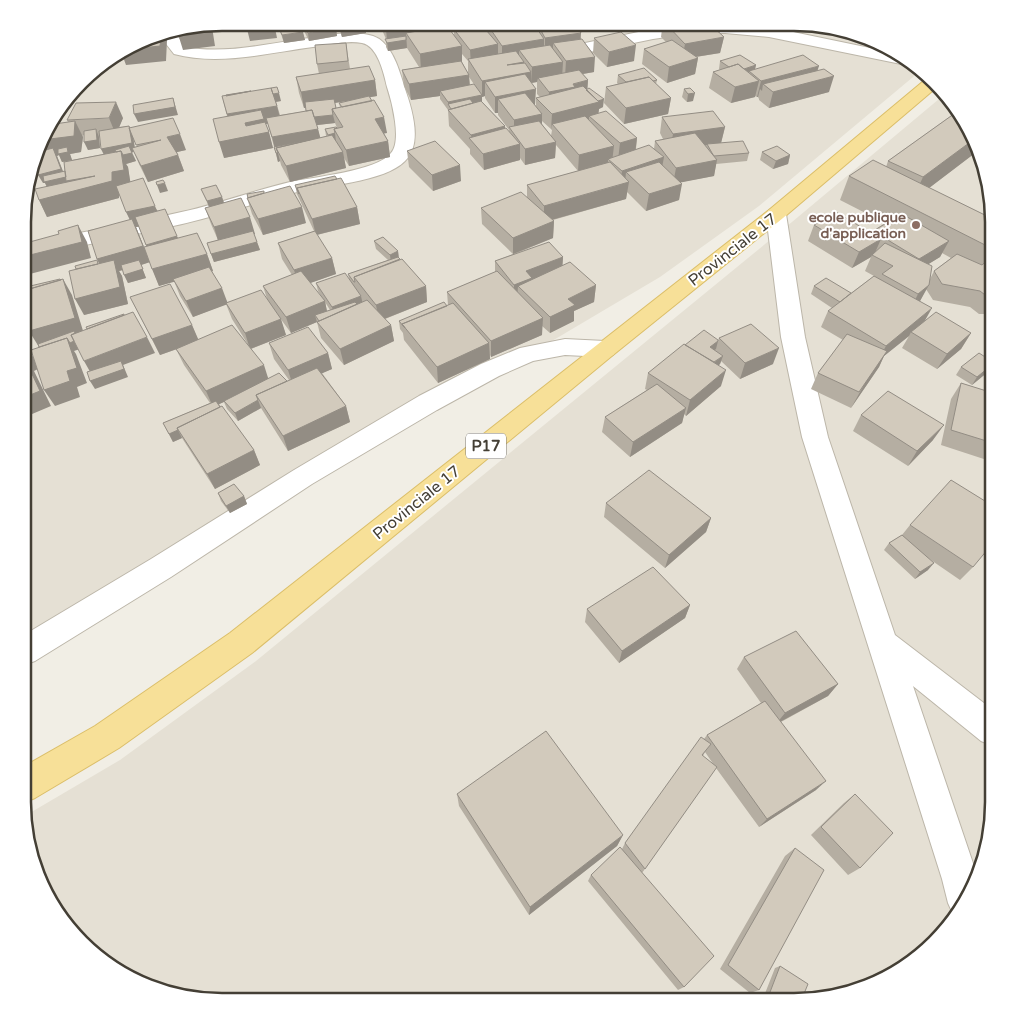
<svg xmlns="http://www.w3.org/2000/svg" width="1016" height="1024" font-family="'Varela Round',sans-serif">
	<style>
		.residential { fill: #e5e0d4 }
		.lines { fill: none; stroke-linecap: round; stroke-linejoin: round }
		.minor-casing { stroke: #bcb6a9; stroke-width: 2 }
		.major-casing { stroke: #dbbe69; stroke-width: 2 }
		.minor { fill: #fff; fill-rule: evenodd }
		.major { fill: #f7e098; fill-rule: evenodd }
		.wall { fill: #b5aea2; fill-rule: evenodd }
		.shaded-wall { fill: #938d84 }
		.building { fill: #d2cabc; stroke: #938d84 }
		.education-dot { fill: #8d6e63; stroke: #fff; stroke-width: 2 }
		.labels { text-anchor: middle; stroke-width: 4; stroke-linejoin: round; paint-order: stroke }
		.far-education-label { font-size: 14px; font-weight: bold; fill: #785e54; stroke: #fff; text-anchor: end }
		.shield { fill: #fff; stroke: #7c7972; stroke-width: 1 }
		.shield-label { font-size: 15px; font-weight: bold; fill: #443f35 }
		.street-label { font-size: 16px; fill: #443f35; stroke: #fff }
		.rim { fill: none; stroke: #443f35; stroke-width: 2.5 }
	</style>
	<rect width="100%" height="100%" fill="#f1eee5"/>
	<path class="residential" d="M 222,23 L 820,24 L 894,49 L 919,72 L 759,206 L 660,277 L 241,525 L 24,642 L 26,183 L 49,122 L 91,72 L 158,33 Z
		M 945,94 L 952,101 L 983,158 L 993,209 L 993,815 L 967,902 L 915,960 L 858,991 L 807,1001 L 209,1001 L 122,975 L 64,923 L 33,866 L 23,817 L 120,760 L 256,661 L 792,222 Z"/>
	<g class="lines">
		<defs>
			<path id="minor" d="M 690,24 L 733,24 L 769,27 L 899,54 L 910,64 L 906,65 L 769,37 L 725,33 L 694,33 L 653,39 L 551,60 L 545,58 L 543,55 L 545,52 L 551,50 L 653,29 Z
				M 170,31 L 177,35 L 185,47 C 228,55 274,42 317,37 C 335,34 355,30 373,36 C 392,42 400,72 405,89 C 412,109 423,144 405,161 C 385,182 322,186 293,193 C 263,201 233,211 202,219 C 161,230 118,237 77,247 C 59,251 43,258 26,262 L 26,248 C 75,231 127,225 177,213 C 215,205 252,191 290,182 C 313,177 377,171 391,153 C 402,141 392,102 387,87 C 384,74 378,46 362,43 C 347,40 328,45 313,47 C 268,53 219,66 174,54 L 163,40 L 150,37 L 158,33 Z
				M 776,208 L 783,210 L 786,214 L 805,337 L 828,437 L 895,635 L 993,710 L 993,746 L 981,741 L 913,686 L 976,872 L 967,902 L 954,916 L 948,903 L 942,879 L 802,437 L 781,337 L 766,214 L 769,210 Z
				M 565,339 L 605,341 L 613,343 L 617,349 L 613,355 L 605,357 L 565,355 L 533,361 L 499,376 L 437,410 L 312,484 L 171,577 L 35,661 L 24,665 L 24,635 L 151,559 L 294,470 L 419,396 L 481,364 L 520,348 Z"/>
			<path id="major" d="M 926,79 L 937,87 L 783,218 L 613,355 L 252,653 L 119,748 L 35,798 L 23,803 L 23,767 L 95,726 L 230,633 L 769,210 Z"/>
		</defs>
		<use href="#minor" class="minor-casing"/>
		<use href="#major" class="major-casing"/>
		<use href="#minor" class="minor"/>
		<use href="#major" class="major"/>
	</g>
	<path class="wall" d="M 337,23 L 364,23 L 366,33 L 342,37 Z
		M 368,23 L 379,23 L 379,28 L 374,30 Z
		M 379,23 L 412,23 L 413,32 L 454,36 L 454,30 L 448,23 L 575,23 L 581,39 L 593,53 L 594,38 L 634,61 L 607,67 L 593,53 L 594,72 L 583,74 L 588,80 L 587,89 L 603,107 L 599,109 L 598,113 L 637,138 L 636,149 L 654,149 L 655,141 L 663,139 L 660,133 L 662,117 L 725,127 L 721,143 L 749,153 L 747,161 L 716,164 L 714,176 L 681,182 L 679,200 L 646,211 L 627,192 L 626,199 L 553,220 L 554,221 L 553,238 L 515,254 L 563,257 L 562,266 L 596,285 L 594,302 L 574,311 L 574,321 L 550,333 L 542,326 L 542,335 L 491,357 L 490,355 L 490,359 L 438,383 L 404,340 L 403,333 L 400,329 L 399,321 L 448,305 L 447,292 L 495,272 L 495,261 L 513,254 L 482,224 L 481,208 L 527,197 L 527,185 L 578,171 L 556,145 L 555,158 L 525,165 L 520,158 L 520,160 L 484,170 L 470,154 L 470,149 L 449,126 L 448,110 L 440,99 L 440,96 L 411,100 L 404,86 L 402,70 L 419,67 L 407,48 L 388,51 L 386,47 L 386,39 ZM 462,54 L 468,61 L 468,73 L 462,62 ZM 469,77 L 478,90 L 470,85 ZM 537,82 L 537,94 L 540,97 L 536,98 L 536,106 L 535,105 L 531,83 ZM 482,96 L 482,97 L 485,96 L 485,98 L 495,113 L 498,113 L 498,115 L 509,130 L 509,132 L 505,128 L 505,126 L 482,102 ZM 542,121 L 552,130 L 551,136 L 542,124 Z
		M 659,24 L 711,24 L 710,24 L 724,37 L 720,53 L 696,57 L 698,58 L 695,74 L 667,83 L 642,64 L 644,49 L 666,42 L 661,37 L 662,29 Z
		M 297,25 L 336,28 L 337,36 L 309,41 L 305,33 L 304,30 L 302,31 L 305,40 L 284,43 L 279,28 Z
		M 346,43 L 350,69 L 375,80 L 377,96 L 370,97 L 387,133 L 384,133 L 388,141 L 390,157 L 349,166 L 344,158 L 346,168 L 290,182 L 281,165 L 280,161 L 278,162 L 268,124 L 266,124 L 273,148 L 224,158 L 227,116 L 222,96 L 281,101 L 276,102 L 280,115 L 306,111 L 306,108 L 304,108 L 299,93 L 296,77 L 319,74 L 317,64 ZM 346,101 L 339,103 L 340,107 L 336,108 L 335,103 ZM 335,123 L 337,128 L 325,129 L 326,136 L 320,138 L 317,125 Z
		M 720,61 L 756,65 L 755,69 L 817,71 L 829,92 L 769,108 L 759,100 L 759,99 L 758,97 L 757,97 L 755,96 L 755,97 L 731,103 L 709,88 L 713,72 L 720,70 L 719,69 Z
		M 618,75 L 657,80 L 656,84 L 671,98 L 668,114 L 624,124 L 604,103 L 606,87 L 618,84 L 617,83 Z
		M 690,88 L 693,101 L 687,102 L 682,97 L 684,89 Z
		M 958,111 L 979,150 L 929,188 L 993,219 L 993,314 L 979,314 L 970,307 L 933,300 L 926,289 L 920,301 L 924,322 L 971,333 L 961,349 L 937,369 L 902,348 L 909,336 L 884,356 L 879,367 L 851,408 L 811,389 L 818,373 L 843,340 L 821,327 L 828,311 L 832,308 L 811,294 L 814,286 L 851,293 L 874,276 L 865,271 L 871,257 L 852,268 L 808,241 L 814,225 L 872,233 L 873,231 L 885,223 L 840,200 L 849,176 L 886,167 L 888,161 ZM 942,253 L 951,258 L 934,271 L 930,279 L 928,264 L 940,257 Z
		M 55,118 L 56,124 L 68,122 L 67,120 L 123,118 L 119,127 L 129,126 L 130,128 L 186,150 L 177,152 L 184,171 L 148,182 L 139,164 L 134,152 L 132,152 L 136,161 L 126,164 L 128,167 L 130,182 L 158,211 L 178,238 L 207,254 L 213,271 L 212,271 L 227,302 L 267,299 L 263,286 L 292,275 L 282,259 L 278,243 L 314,231 L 297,194 L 295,185 L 357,207 L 360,224 L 317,235 L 332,258 L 336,274 L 310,283 L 322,298 L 318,291 L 316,283 L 349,279 L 348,274 L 388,260 L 376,249 L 374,241 L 398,251 L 399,259 L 426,286 L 427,302 L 385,319 L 391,325 L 394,341 L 344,365 L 321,338 L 317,322 L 291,333 L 280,318 L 286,335 L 251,349 L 268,378 L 287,381 L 289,380 L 274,359 L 269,343 L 328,353 L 332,369 L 322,373 L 346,406 L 350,422 L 288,451 L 261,408 L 238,421 L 227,409 L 224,402 L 219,404 L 254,450 L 260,465 L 215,489 L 182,438 L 173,442 L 163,423 L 210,403 L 184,365 L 176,349 L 180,348 L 160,355 L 130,297 L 192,325 L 198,340 L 247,343 L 232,319 L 226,304 L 193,317 L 180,296 L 174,281 L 159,286 L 150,262 L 141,265 L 146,278 L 128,283 L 123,270 L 119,271 L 122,276 L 128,304 L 84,315 L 99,264 L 97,259 L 130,220 L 119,194 L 119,198 L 47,217 L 39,200 L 47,187 L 45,183 L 43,183 ZM 84,135 L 88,150 L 100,148 L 99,135 L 104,154 L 72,160 L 70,154 L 81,152 L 83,137 L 82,136 ZM 133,138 L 137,146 L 135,147 ZM 59,155 L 62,162 L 64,162 L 65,172 L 63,171 L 57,156 ZM 136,227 L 139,227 L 147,247 L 147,255 ZM 325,302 L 330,310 L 327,311 Z
		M 407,151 L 461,181 L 433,191 L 409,167 Z
		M 762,152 L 790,155 L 788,164 L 773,169 L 760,160 Z
		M 981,154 L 983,158 L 983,160 L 979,157 Z
		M 201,189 L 222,197 L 224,203 L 255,234 L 254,234 L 260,250 L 214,262 L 207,243 L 218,240 L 211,224 L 205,208 L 209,207 Z
		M 264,193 L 306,223 L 263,235 L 252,214 L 247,198 Z
		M 719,338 L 773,364 L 740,379 L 721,361 L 720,364 L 719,365 L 721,386 L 686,416 L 684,414 L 682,423 L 630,457 L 602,432 L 605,417 L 647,390 L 645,389 L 648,373 L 685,345 L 718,340 Z
		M 961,367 L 989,371 L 972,385 L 956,375 Z
		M 961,383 L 989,392 L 993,387 L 993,462 L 941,445 L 951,399 Z
		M 861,415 L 933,440 L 908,466 L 853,431 Z
		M 218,493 L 244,496 L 247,504 L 230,513 L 221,501 Z
		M 606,503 L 711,518 L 706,532 L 665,568 L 604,517 Z
		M 910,525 L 973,567 L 960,580 L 928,558 L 928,570 L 915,579 L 884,550 L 889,543 L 902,535 Z
		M 690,605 L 685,618 L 619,663 L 585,622 L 587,609 Z
		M 744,657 L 838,684 L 828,696 L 781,722 L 816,790 L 759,827 L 716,768 L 642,873 L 684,987 L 678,990 L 588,881 L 591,875 L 622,849 L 625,843 L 707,735 L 761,703 L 737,669 ZM 705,752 L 714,765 L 703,756 Z
		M 457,794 L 623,835 L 617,846 L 529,915 L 459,806 Z
		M 855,794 L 860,868 L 848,875 L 811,835 L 844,803 Z
		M 795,848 L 759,990 L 750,993 L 720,969 L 785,856 Z
		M 780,966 L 801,1001 L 762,1001 L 775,968 Z"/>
	<path class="shaded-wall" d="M 270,23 L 274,23 L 277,38 L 250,41 L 246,25 Z
		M 297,23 L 328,23 L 303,25 L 304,30 L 298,31 Z
		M 373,23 L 379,23 L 379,28 L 374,30 Z
		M 459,23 L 494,23 L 487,24 L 488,32 L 460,36 Z
		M 213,24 L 212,27 L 215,46 L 183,50 L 178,34 Z
		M 412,24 L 413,39 L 406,33 L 407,48 L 388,51 L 386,29 Z
		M 365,25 L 366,33 L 342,37 L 340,29 Z
		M 336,28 L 337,36 L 309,41 L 308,33 Z
		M 164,32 L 167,40 L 166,61 L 126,65 L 122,54 L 161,33 Z
		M 303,32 L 305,40 L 284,43 L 282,35 Z
		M 581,33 L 580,49 L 553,43 L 553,52 L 545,53 L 545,38 Z
		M 724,37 L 720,53 L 682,59 L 685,44 Z
		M 544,39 L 544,55 L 519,50 L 519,59 L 502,62 L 502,46 Z
		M 498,44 L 498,60 L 471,64 L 470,50 Z
		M 636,45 L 634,61 L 607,67 L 609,52 Z
		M 462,46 L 462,62 L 421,70 L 420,54 Z
		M 595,57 L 594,72 L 565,77 L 566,61 Z
		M 698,58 L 695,74 L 667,83 L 669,67 Z
		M 524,62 L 523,73 L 531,72 L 531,87 L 485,82 L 485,96 L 482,97 L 482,81 L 507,65 Z
		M 563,62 L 562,78 L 538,78 L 537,82 L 531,83 L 532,67 Z
		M 756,65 L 754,73 L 749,71 L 748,75 L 736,72 Z
		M 819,66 L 814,81 L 834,76 L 829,92 L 769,108 L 773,92 L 763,84 L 762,91 L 760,89 L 758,97 L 757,97 L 761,81 Z
		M 469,75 L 470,91 L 440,91 L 440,96 L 411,100 L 409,84 Z
		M 375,80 L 377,96 L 304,108 L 301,92 Z
		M 588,80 L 587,96 L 548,108 L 549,92 Z
		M 759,81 L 755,97 L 731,103 L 735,87 Z
		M 536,89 L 535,105 L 498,99 L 498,113 L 495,113 L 495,97 Z
		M 279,93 L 281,101 L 229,109 L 227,101 Z
		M 695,93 L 693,101 L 687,102 L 688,94 Z
		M 482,95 L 482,103 L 448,104 L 448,110 L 448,102 Z
		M 173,98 L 178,115 L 138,122 L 134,114 Z
		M 671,98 L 668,114 L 624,124 L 626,108 Z
		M 604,99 L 603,107 L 599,109 L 598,118 L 589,116 L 589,121 L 552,124 L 551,130 L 552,114 Z
		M 116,102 L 123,118 L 116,135 L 109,118 Z
		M 277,106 L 281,122 L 265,124 L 269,132 L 273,148 L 224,158 L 219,142 L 232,130 L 227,114 Z
		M 542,114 L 542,130 L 514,134 L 514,120 Z
		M 333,115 L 335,123 L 309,126 L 307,118 Z
		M 55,116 L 59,138 L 75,121 L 83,137 L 81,152 L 70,154 L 72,160 L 62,162 L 59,155 L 57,156 L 65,177 L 105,157 L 101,149 L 129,126 L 133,135 L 135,151 L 132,148 L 134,152 L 122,154 L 132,153 L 136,161 L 126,164 L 128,167 L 131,186 L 119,188 L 119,198 L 47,217 L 39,200 L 49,191 L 45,183 L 43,183 L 38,175 L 36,159 L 49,122 Z
		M 384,117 L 387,133 L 377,135 L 375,119 Z
		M 505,126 L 505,142 L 472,140 L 471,135 Z
		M 725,127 L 721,143 L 707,144 L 707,145 L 670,150 L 673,134 Z
		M 96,129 L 99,137 L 100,148 L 88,150 L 84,142 Z
		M 318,129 L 322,144 L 330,143 L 328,135 L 335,133 L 336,142 L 332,143 L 333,150 L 283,161 L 279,153 L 290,150 L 279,153 L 276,148 L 278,153 L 276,153 L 272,137 Z
		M 180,134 L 186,150 L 173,153 L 167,137 Z
		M 637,138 L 635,154 L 618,160 L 620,143 Z
		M 973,140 L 979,150 L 912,201 L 923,177 Z
		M 388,141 L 390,157 L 349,166 L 346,150 Z
		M 556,142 L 555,158 L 525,165 L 525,149 Z
		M 520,144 L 520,160 L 484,170 L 483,154 Z
		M 614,146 L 612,162 L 608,159 L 608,163 L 578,171 L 579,155 Z
		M 343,152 L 346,168 L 290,182 L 286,166 Z
		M 276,153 L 278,153 L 280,161 L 278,162 Z
		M 178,155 L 184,171 L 148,182 L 141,166 Z
		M 790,155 L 788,164 L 773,169 L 776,161 Z
		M 664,157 L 661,173 L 626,172 L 625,183 L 629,182 L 626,199 L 544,222 L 544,206 L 620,185 L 622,171 Z
		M 717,160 L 714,176 L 673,184 L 676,168 Z
		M 460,165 L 461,181 L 433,191 L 432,175 Z
		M 165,183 L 168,191 L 160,193 L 157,185 Z
		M 682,184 L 679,200 L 646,211 L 649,194 Z
		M 222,197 L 225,206 L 210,210 L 207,201 Z
		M 155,206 L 162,222 L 136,227 L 150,262 L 141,265 L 146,278 L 128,283 L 124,275 L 141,265 L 119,271 L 122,276 L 128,304 L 84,315 L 75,299 L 105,275 L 97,259 L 134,228 L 126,212 Z
		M 302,207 L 306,223 L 263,235 L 258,219 Z
		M 357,207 L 360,224 L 316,235 L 312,219 Z
		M 250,217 L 255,234 L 219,244 L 214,227 Z
		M 554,221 L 553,238 L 513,254 L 513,238 Z
		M 78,225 L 87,242 L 91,258 L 26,275 L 26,256 Z
		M 177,236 L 184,253 L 153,261 L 146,245 Z
		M 881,239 L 874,255 L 872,255 L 871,257 L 852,268 L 859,252 Z
		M 949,241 L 940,257 L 911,275 L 919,259 Z
		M 257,242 L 260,250 L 214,262 L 211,254 Z
		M 398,251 L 399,260 L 391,263 L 390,255 Z
		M 207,254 L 213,271 L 159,286 L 152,269 Z
		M 563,257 L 562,274 L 518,286 L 517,300 L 514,301 L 514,285 L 526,271 Z
		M 332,258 L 336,274 L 299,287 L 294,270 Z
		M 63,279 L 72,295 L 84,334 L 83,348 L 74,351 L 76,354 L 87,383 L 77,387 L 80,397 L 55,406 L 44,390 L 39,347 L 29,331 Z
		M 596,285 L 594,302 L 574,311 L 574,321 L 550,333 L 550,317 L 568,299 Z
		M 929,285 L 920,301 L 910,310 L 918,294 Z
		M 426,286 L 427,302 L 379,321 L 376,305 Z
		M 222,288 L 228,304 L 193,317 L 186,301 Z
		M 361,296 L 363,305 L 334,315 L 332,307 Z
		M 325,301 L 328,317 L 315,315 L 317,322 L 291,333 L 286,317 Z
		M 932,308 L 923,324 L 911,332 L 909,336 L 884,356 L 879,367 L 851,408 L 886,346 Z
		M 543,318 L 542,335 L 491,357 L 491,341 Z
		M 281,319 L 286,335 L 250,349 L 245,333 Z
		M 192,325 L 199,341 L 160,355 L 152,339 Z
		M 391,325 L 394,341 L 344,365 L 340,349 Z
		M 971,333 L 961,349 L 937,369 L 947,354 Z
		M 147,337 L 155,353 L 123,365 L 128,377 L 95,389 L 90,381 L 93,377 L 84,361 Z
		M 718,341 L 716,349 L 708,355 L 710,347 Z
		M 489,343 L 490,359 L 438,383 L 437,367 Z
		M 779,348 L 773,364 L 740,379 L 745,363 Z
		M 25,350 L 29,358 L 28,350 L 34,358 L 38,369 L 34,371 L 51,406 L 25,417 Z
		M 328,353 L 332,369 L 293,386 L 288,370 Z
		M 723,356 L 720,364 L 709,373 L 711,365 Z
		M 993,364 L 989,371 L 972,385 L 977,377 Z
		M 264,365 L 269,381 L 213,407 L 206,391 Z
		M 726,370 L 721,386 L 686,416 L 690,400 Z
		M 258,400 L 261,408 L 238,421 L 235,413 Z
		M 346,406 L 350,422 L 288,451 L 283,436 Z
		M 686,408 L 682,423 L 630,457 L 633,442 Z
		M 944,425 L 933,440 L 908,466 L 917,451 Z
		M 178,430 L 182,438 L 173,442 L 169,434 Z
		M 254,450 L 260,465 L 215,489 L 207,474 Z
		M 244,496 L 247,504 L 230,513 L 226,506 Z
		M 711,518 L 706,532 L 665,568 L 669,555 Z
		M 934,563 L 928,570 L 915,579 L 920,572 Z
		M 690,605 L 685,618 L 619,663 L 622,651 Z
		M 838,684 L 828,696 L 776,724 L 785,713 Z
		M 826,781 L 816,790 L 759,827 L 767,819 Z
		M 623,835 L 617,846 L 529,915 L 530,907 Z"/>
	<path class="building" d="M 246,23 L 270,23 L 246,25 Z
		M 318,23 L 333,23 L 336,28 L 308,33 L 303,25 Z
		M 338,23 L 364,23 L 365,25 L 340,29 Z
		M 383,23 L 412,23 L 412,24 L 386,29 Z
		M 480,23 L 498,44 L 470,50 L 453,28 Z
		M 492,23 L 533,23 L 544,39 L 502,46 L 487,24 Z
		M 537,23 L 575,23 L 581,33 L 545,38 Z
		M 210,24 L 211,30 L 178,34 L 178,30 Z
		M 666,24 L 710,24 L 724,37 L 685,44 Z
		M 300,25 L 303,32 L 282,35 L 279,28 Z
		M 447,26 L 462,46 L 420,54 L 406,33 Z
		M 621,32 L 636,45 L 609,52 L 594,38 Z
		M 158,33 L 161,33 L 160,46 L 131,49 Z
		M 406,36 L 406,40 L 387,43 L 385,39 Z
		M 582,39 L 595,57 L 566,61 L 553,43 Z
		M 672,40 L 698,58 L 669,67 L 644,49 Z
		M 346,43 L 348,61 L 317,64 L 315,45 Z
		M 550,45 L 563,62 L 532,67 L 519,50 Z
		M 516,51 L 524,62 L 507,65 L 525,63 L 531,72 L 482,81 L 468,59 Z
		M 740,55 L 756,65 L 744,69 L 738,64 L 729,67 L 720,61 Z
		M 803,55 L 819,66 L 761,81 L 749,71 Z
		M 461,61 L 469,75 L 409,84 L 402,70 Z
		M 738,64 L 759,81 L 735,87 L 713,72 Z
		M 369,66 L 375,80 L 301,92 L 296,77 Z
		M 644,68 L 657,80 L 653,81 L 649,77 L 626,82 L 618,75 Z
		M 824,69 L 834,76 L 773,92 L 763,84 Z
		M 579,70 L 588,80 L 573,84 L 575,87 L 549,92 L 538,78 Z
		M 525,74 L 536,89 L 495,97 L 485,82 Z
		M 649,77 L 671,98 L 626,108 L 606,87 Z
		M 474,84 L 482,95 L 448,102 L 440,91 Z
		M 583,86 L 599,102 L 552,114 L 536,98 Z
		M 277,87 L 279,93 L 273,94 L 271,88 Z
		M 271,88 L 277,106 L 227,114 L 222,96 Z
		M 589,88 L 604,99 L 598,101 L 586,90 Z
		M 690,88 L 695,93 L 688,94 L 684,89 Z
		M 251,91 L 226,96 L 226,95 Z
		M 525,93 L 542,114 L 514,120 L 498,99 Z
		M 369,96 L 372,101 L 342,107 L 339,103 Z
		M 173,98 L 175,107 L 134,114 L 133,105 Z
		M 334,99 L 336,108 L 332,109 L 333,115 L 314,117 L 312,110 L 306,111 L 305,102 Z
		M 470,99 L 473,103 L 451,109 L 448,104 Z
		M 374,100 L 384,117 L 375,119 L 388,141 L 346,150 L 334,129 L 343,127 L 332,109 Z
		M 481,101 L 505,126 L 471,135 L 448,110 Z
		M 116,102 L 109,118 L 67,120 L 76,103 Z
		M 261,110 L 264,119 L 245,123 L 246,126 L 265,122 L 269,132 L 219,142 L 213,119 Z
		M 312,110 L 318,129 L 272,137 L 266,118 Z
		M 606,111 L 637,138 L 620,143 L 589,116 Z
		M 713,111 L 725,127 L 673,134 L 662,117 Z
		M 958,111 L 973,140 L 923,177 L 888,161 Z
		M 585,116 L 614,146 L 579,155 L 552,124 Z
		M 173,118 L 180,134 L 167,137 L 178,155 L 141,166 L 132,148 L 161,140 L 136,145 L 129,128 Z
		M 75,121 L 74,136 L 42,140 L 48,125 Z
		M 539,121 L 556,142 L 525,149 L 509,127 Z
		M 129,126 L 132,143 L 101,149 L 99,131 Z
		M 336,127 L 337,128 L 334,129 L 335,133 L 328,135 L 325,129 Z
		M 506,128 L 520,144 L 483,154 L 469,138 Z
		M 96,129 L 97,140 L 84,142 L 84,131 Z
		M 695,133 L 717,160 L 676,168 L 655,141 Z
		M 332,135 L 343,152 L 286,166 L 276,148 Z
		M 313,139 L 276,148 L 278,153 L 276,153 L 274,147 Z
		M 435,141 L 460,165 L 432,175 L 407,151 Z
		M 743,141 L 749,153 L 714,156 L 712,153 L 707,144 Z
		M 649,145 L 664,157 L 622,171 L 608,159 Z
		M 129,146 L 132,153 L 123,155 L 121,151 L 116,152 L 115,150 Z
		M 777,146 L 790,155 L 776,161 L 762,152 Z
		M 67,147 L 68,152 L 58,154 L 58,149 Z
		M 53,148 L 61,169 L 38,175 L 34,162 L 38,152 Z
		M 121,151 L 124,170 L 112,172 L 112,181 L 39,200 L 35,189 L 95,176 L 66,181 L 64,162 Z
		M 873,160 L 993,219 L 993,249 L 849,176 Z
		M 610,162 L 629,182 L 544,206 L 527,185 Z
		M 659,162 L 682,184 L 649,194 L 626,172 Z
		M 65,171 L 66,177 L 44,182 L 43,176 Z
		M 335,176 L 337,179 L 297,188 L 299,194 L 295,185 Z
		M 143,178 L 155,206 L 126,212 L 116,186 Z
		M 341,178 L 357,207 L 312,219 L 297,188 Z
		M 163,180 L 165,183 L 157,185 L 156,182 Z
		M 216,185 L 222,197 L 207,201 L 201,189 Z
		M 290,186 L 302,207 L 258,219 L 247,198 Z
		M 264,191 L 264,193 L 248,198 L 247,194 Z
		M 521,192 L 554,221 L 513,238 L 481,208 Z
		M 241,198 L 250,217 L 214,227 L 205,208 Z
		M 165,209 L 177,236 L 146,245 L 135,217 Z
		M 836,212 L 881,239 L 859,252 L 814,225 Z
		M 902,214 L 949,241 L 919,259 L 873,231 Z
		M 132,219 L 143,246 L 97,259 L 88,231 Z
		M 78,225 L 82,242 L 26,256 L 26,243 L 59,234 L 58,231 Z
		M 253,231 L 257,242 L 211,254 L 207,243 Z
		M 315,231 L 332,258 L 294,270 L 278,243 Z
		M 197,233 L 207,254 L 152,269 L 144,247 Z
		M 383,237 L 398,251 L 390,255 L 374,241 Z
		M 549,242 L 563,257 L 526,271 L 532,278 L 514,285 L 495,261 Z
		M 885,243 L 932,266 L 929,285 L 918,294 L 882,274 L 893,266 L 872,255 Z
		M 957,254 L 982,265 L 989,259 L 993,261 L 993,298 L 989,298 L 980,291 L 942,284 L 934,271 Z
		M 398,257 L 400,259 L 354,277 L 355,282 L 354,282 L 348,274 Z
		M 402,259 L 426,286 L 376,305 L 354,277 Z
		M 97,260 L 98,264 L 76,269 L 75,266 Z
		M 114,260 L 120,287 L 75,299 L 69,271 Z
		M 139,260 L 143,269 L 124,275 L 121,265 Z
		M 570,262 L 596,285 L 568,299 L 575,305 L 550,317 L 518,286 Z
		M 209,267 L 222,288 L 186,301 L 173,279 Z
		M 301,271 L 325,301 L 286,317 L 263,286 Z
		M 497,271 L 543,318 L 491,341 L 447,292 Z
		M 345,273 L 361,296 L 332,307 L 316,283 Z
		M 874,276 L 932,308 L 886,346 L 828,311 Z
		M 826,278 L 851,293 L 840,302 L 814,286 Z
		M 60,279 L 61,280 L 26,290 L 26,287 Z
		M 63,279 L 75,318 L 29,331 L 26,317 L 26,290 Z
		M 170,284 L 192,325 L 152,339 L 130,297 Z
		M 261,290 L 281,319 L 245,333 L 226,303 Z
		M 367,300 L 391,325 L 340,349 L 317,322 Z
		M 355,302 L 357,304 L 319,321 L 315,315 Z
		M 444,302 L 447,306 L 402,324 L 405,328 L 399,321 Z
		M 453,303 L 489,343 L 437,367 L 402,324 Z
		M 133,312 L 147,337 L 84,361 L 71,335 Z
		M 936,312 L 971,333 L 947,354 L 911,332 Z
		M 124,314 L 124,315 L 87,329 L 86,327 Z
		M 751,324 L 779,348 L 745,363 L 719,338 Z
		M 232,325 L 264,365 L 206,391 L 176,349 Z
		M 308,327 L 328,353 L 288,370 L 269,343 Z
		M 704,330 L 718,340 L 718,341 L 710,347 L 723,356 L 714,362 L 685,345 Z
		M 74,331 L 75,333 L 71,335 L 74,341 L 70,343 L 67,338 L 39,347 L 38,344 Z
		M 847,334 L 887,351 L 859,392 L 818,373 Z
		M 67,338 L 77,368 L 67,371 L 70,381 L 44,390 L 31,350 Z
		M 684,344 L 726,370 L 690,400 L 648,373 Z
		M 28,350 L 32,361 L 28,363 L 25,358 L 25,351 Z
		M 979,353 L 993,362 L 993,364 L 977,377 L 961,367 Z
		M 25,359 L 40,391 L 25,397 Z
		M 121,361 L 124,369 L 90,381 L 87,372 Z
		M 317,368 L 346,406 L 283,436 L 256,395 Z
		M 279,373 L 287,381 L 256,395 L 258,400 L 235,413 L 224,401 Z
		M 961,383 L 993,393 L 993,443 L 951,430 Z
		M 657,384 L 686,408 L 633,442 L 605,417 Z
		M 888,391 L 944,425 L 917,451 L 861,415 Z
		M 216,401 L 220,407 L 177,428 L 178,430 L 169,434 L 163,423 Z
		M 222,406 L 254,450 L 207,474 L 177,428 Z
		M 649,470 L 711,518 L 669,555 L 606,503 Z
		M 951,480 L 993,506 L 993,543 L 973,567 L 910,525 Z
		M 234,484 L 244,496 L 226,506 L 218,493 Z
		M 902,535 L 934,563 L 920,572 L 889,543 Z
		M 653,567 L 690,605 L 622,651 L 587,609 Z
		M 796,631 L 838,684 L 785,713 L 744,657 Z
		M 765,701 L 826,781 L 767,819 L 707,735 Z
		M 546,731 L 623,835 L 530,907 L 457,794 Z
		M 701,737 L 711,744 L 702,755 L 717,767 L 645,869 L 625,843 Z
		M 855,794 L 893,833 L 860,868 L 821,827 Z
		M 620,847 L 714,956 L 684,987 L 591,875 Z
		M 795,848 L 824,870 L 759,990 L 728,965 Z
		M 780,966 L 808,984 L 801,1001 L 769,1001 L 767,1000 Z"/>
	<circle class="education-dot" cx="916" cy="225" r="5"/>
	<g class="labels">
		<g class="far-education-label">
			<text x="906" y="222">ecole publique<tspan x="906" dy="16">d'application</tspan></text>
		</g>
		<rect class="shield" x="466" y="433.5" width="40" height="25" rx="4"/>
		<g class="shield-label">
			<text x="486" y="451">P17</text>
		</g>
		<g class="street-label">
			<text transform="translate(732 249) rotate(-38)" y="6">Provinciale 17</text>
			<text transform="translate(416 502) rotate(-39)" y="6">Provinciale 17</text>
		</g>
	</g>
	<path d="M0 0H1016V1024H0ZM222 31H794A191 191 0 0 1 985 222V802A191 191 0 0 1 794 993H222A191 191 0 0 1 31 802V222A191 191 0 0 1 222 31Z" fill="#fff" fill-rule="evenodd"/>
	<path class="rim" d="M222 31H794A191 191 0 0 1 985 222V802A191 191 0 0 1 794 993H222A191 191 0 0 1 31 802V222A191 191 0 0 1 222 31Z"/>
</svg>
